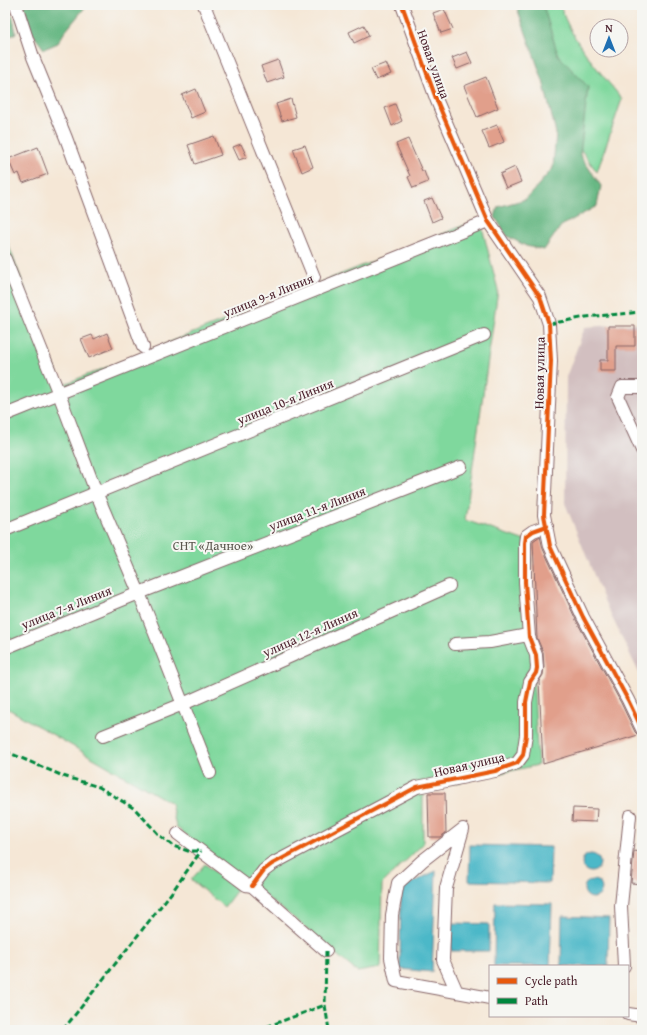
<svg xmlns="http://www.w3.org/2000/svg" width="647" height="1035" font-family="'Gentium Book Plus',serif">
	<style>
		.industrial { fill: #d2bfc0 }
		.green { fill: #7fd89d; stroke: #647c64 }
		.forest { fill: #67b884; stroke: #586c58 }
		.water { fill: #4cb8c8; stroke: #4b6c7a }
		.building { fill: #e19f8b }
		.lines { fill: none; stroke-linecap: round; stroke-linejoin: round }
		.minor-casing { stroke: #866567; stroke-width: 14 }
		.minor { stroke: #fff; stroke-width: 12 }
		.quiet { stroke: #00873e; stroke-width: 3; stroke-dasharray: 6 3; stroke-linecap: butt }
		.cycleway-casing { stroke: #f6f6f2; stroke-width: 6 }
		.cycleway { stroke: #e8590c; stroke-width: 4 }
		.labels { text-anchor: middle; stroke-width: 4; stroke-linejoin: round; paint-order: stroke }
		.street-label { font-size: 13px; fill: #4a1f2b; stroke: #f6f6f2 }
		.park-label { font-size: 13px; fill: #5a564d; stroke: #f6f6f2 }
	</style>
	<rect width="100%" height="100%" fill="#f6f6f2"/>
	<filter id="ink" filterUnits="userSpaceOnUse"><feTurbulence type="fractalNoise" baseFrequency=".025" numOctaves="2"/><feDisplacementMap in="SourceGraphic" scale="8" xChannelSelector="R" yChannelSelector="G"/><feConvolveMatrix kernelMatrix="1 2 1 2 8 2 1 2 1" color-interpolation-filters="sRGB"/></filter>
	<filter id="wash" filterUnits="userSpaceOnUse"><feTurbulence type="fractalNoise" baseFrequency=".012" numOctaves="4" result="noise"/><feDisplacementMap in="SourceGraphic" scale="16" xChannelSelector="R" yChannelSelector="G"/><feGaussianBlur stdDeviation="0.9" result="paint"/><feColorMatrix in="noise" values="0 0 0 0 0 0 0 0 0 0 0 0 0 0 0 0 0 1.4 0 .05"/><feComposite in="paint" operator="in"/></filter>
	<g filter="url(#wash)">
		<rect width="100%" height="100%" fill="#f5e7d6"/>
		<path class="industrial" d="M 642,323 L 642,679 L 606,605 L 565,503 L 566,377 L 585,327 Z"/>
		<path class="green" d="M 535,5 L 560,5 C 571,41 599,70 622,99 L 597,172 L 581,150 L 559,75 Z
			M 480,219 L 498,290 L 465,520 L 531,543 L 530,616 L 538,765 L 423,790 L 423,844 L 382,884 L 380,968 L 357,972 L 295,919 L 176,827 L 171,803 L 5,707 L 5,236 L 62,385 Z
			M 205,864 L 237,890 L 224,907 L 191,880 Z"/>
		<path class="forest" d="M 5,5 L 6,5 L 13,18 L 16,33 L 5,39 Z
			M 24,5 L 87,5 L 64,33 L 58,43 L 44,49 L 31,32 Z
			M 516,5 L 543,5 L 558,55 L 588,87 L 580,155 L 601,186 L 597,206 L 561,226 L 544,250 L 526,246 L 507,236 L 495,217 L 498,207 L 526,199 L 553,168 L 556,133 L 543,81 Z"/>
		<path class="water" d="M 470,845 L 551,847 L 550,883 L 469,881 Z
			M582 863a9 9 0 1 1 18 0a9 9 0 1 1-18 0Z
			M 436,871 L 432,972 L 400,969 L 401,888 Z
			M584 889a9 9 0 1 1 18 0a9 9 0 1 1-18 0Z
			M 495,903 L 552,904 L 550,966 L 494,966 Z
			M 562,916 L 609,918 L 608,966 L 561,966 Z
			M 451,923 L 489,924 L 489,951 L 451,951 Z"/>
		<g id="blocks">
			<path class="building" d="M 444,9 L 453,29 L 441,33 L 433,13 Z
				M 364,25 L 369,36 L 354,43 L 349,32 Z
				M 467,52 L 472,63 L 457,69 L 452,58 Z
				M 278,60 L 284,77 L 267,83 L 261,66 Z
				M 386,63 L 391,74 L 376,80 L 371,69 Z
				M 486,77 L 498,108 L 477,117 L 464,86 Z
				M 196,89 L 205,112 L 191,118 L 182,95 Z
				M 291,99 L 296,117 L 282,121 L 276,104 Z
				M 395,104 L 402,121 L 392,126 L 385,108 Z
				M 497,125 L 504,142 L 489,148 L 482,131 Z
				M 214,136 L 221,155 L 195,164 L 188,145 Z
				M 408,139 L 422,171 L 424,171 L 428,182 L 413,188 L 408,177 L 410,176 L 396,144 Z
				M 241,144 L 247,157 L 239,160 L 233,147 Z
				M 305,145 L 313,167 L 302,172 L 293,149 Z
				M 38,147 L 48,174 L 23,183 L 19,173 L 15,175 L 8,159 Z
				M 515,167 L 521,182 L 506,188 L 500,174 Z
				M 432,198 L 441,218 L 432,222 L 424,201 Z
				M 608,326 L 635,326 L 635,346 L 616,346 L 616,371 L 600,371 L 600,360 L 608,360 Z
				M 107,333 L 113,348 L 89,358 L 81,339 L 92,335 L 94,339 Z
				M 540,536 L 543,549 L 576,620 L 621,703 L 635,732 L 638,735 L 543,764 L 539,681 L 543,675 L 544,667 L 543,652 L 537,638 L 533,541 Z
				M 428,793 L 445,793 L 446,833 L 440,837 L 429,837 Z
				M 573,808 L 597,809 L 596,822 L 572,821 Z
				M 634,851 L 642,852 L 642,884 L 631,883 Z"/>
		</g>
	</g>
	<g filter="url(#ink)">
		<use href="#blocks" fill-opacity="0" stroke="#866567" stroke-width="1"/>
		<g class="lines">
			<defs>
				<path id="minor" d="M 16,5 L 33,57 L 66,138 L 143,347
					M 204,5 L 314,277
					M 402,5 L 437,101 L 488,221 L 540,297 L 549,324 L 551,361 L 544,515 L 550,546 L 583,617 L 628,700 L 642,729
					M 5,259 L 59,394 L 96,492 L 139,593 L 210,773
					M 642,387 L 622,387 L 618,397 L 642,450
					M 5,415 L 488,221
					M 5,530 L 484,335
					M 455,644 L 490,642 L 528,635
					M 5,648 L 139,593 L 461,467
					M 103,736 L 183,704 L 449,586
					M 463,829 L 422,861 L 398,883 L 392,915 L 391,958 L 396,981 L 490,998
					M 178,834 L 246,885 L 252,886 L 326,951
					M 252,886 L 264,870 L 272,864 L 417,787 L 495,771 L 517,763 L 523,755 L 526,735 L 526,702 L 530,682 L 536,673 L 537,668 L 536,655 L 529,637 L 525,582 L 525,543 L 526,536 L 533,531 L 547,526
					M 624,966 L 621,906 L 630,816
					M 457,992 L 443,960 L 446,888 L 463,829
					M 628,1014 L 642,1016"/>
			</defs>
			<use href="#minor" class="minor-casing"/>
			<use href="#minor" class="minor"/>
			<path class="quiet" d="M 549,324 L 586,317 L 642,312
				M 5,751 L 63,776 L 99,787 L 135,809 L 160,836 L 173,846 L 188,851 L 201,851
				M 326,951 L 325,1005 L 329,1030
				M 63,1030 L 172,892 L 201,851
				M 258,1030 L 325,1005"/>
			<defs>
				<path id="cycleway" d="M 402,5 L 437,101 L 488,221 L 540,297 L 549,324 L 551,361 L 544,515 L 550,546 L 583,617 L 628,700 L 642,729
					M 252,886 L 264,870 L 272,864 L 417,787 L 495,771 L 517,763 L 523,755 L 526,735 L 526,702 L 530,682 L 536,673 L 537,668 L 536,655 L 529,637 L 525,582 L 525,543 L 526,536 L 533,531 L 547,526"/>
			</defs>
			<use href="#cycleway" class="cycleway-casing"/>
			<use href="#cycleway" class="cycleway"/>
		</g>
	</g>
	<g class="labels">
		<g class="street-label">
			<text transform="translate(434 64) rotate(70)" y="5">Новая улица</text>
			<text transform="translate(268 295) rotate(-22)" y="5">улица 9-я Линия</text>
			<text transform="translate(539 373) rotate(-89)" y="5">Новая улица</text>
			<text transform="translate(285 401) rotate(-22)" y="5">улица 10-я Линия</text>
			<text transform="translate(317 508) rotate(-21)" y="5">улица 11-я Линия</text>
			<text transform="translate(66 607) rotate(-22)" y="5">улица 7-я Линия</text>
			<text transform="translate(310 632) rotate(-24)" y="5">улица 12-я Линия</text>
			<text transform="translate(469 764) rotate(-13)" y="5">Новая улица</text>
		</g>
		<g class="park-label">
			<text x="213" y="550">СНТ «Дачное»</text>
		</g>
	</g>
	<rect width="647" height="1035" fill="none" stroke="#f6f6f2" stroke-width="20"/>
	<rect x="489" y="965" width="140" height="52" fill="#f6f6f2" stroke="#b1a0a2"/>
	<rect x="497" y="978" width="20" height="6" fill="#e8590c" stroke="#b1a0a2"/>
	<text x="525" y="985" font-size="12" fill="#4a1f2b">Cycle path</text>
	<rect x="497" y="998" width="20" height="6" fill="#00873e" stroke="#b1a0a2"/>
	<text x="525" y="1005" font-size="12" fill="#4a1f2b">Path</text>
	<g transform="translate(609 38)"><circle r="19" fill="#f6f6f2" stroke="#b1a0a2"/>
	<path d="M0-3L7 15L0 10L-7 15Z" fill="#1f6fb2"/>
	<text y="-6" font-size="11" font-weight="bold" text-anchor="middle" fill="#4a1f2b">N</text>
	</g>
</svg>
